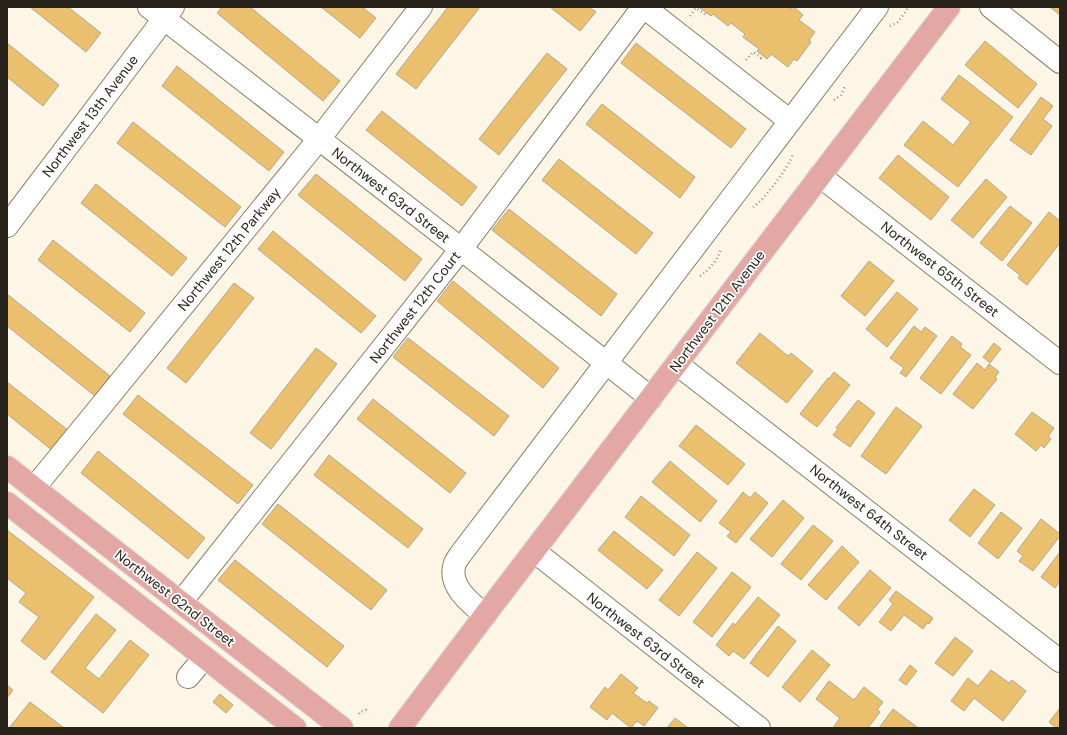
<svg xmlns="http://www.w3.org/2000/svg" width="1067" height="735" font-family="'DM Sans',sans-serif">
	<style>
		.building { fill: #eac06f; stroke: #b3a68e }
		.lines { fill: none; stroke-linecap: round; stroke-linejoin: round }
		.minor-casing { stroke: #8b7e67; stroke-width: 24 }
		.major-casing { stroke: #d8d7d6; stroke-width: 24 }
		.path { stroke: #999286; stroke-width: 2.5; stroke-dasharray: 1 3; stroke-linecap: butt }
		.minor { stroke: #fff; stroke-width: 22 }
		.major { stroke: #e3a8a4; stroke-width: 22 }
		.labels { text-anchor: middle; stroke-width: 3.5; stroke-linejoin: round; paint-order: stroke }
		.street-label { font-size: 14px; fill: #28231a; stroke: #fff }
	</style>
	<rect width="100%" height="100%" fill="#fdf5e6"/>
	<path class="building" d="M 30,7 L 68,7 L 101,33 L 86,52 Z
		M 222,7 L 250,7 L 340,81 L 323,101 L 217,13 Z
		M 321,7 L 362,7 L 376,18 L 360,38 Z
		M 448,7 L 480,7 L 416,89 L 396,74 Z
		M 550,7 L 589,7 L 596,12 L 580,31 Z
		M 701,7 L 789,7 L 791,9 L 792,7 L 794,7 L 803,15 L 799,20 L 815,32 L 809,40 L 811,42 L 797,61 L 794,59 L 788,67 L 771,54 L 767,59 L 757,51 L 759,49 L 743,37 L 745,34 L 731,23 L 728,26 L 713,14 L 711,16 L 700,8 Z
		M 1050,7 L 1060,7 L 1060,15 Z
		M 985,41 L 1037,84 L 1018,108 L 965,65 Z
		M 7,43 L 59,85 L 43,106 L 7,77 Z
		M 636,43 L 746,129 L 731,148 L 621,63 Z
		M 547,53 L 567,69 L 499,155 L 479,139 Z
		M 177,66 L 284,152 L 269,171 L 162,86 Z
		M 959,75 L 1013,117 L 958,187 L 904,145 L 923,121 L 953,145 L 971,122 L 941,99 Z
		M 1041,97 L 1053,106 L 1043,119 L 1052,126 L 1031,155 L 1010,140 Z
		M 602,104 L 695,177 L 680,198 L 586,124 Z
		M 382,111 L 477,187 L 462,206 L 366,130 Z
		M 133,122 L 241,207 L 225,227 L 117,143 Z
		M 898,155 L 949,197 L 931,220 L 879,178 Z
		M 559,159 L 653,233 L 636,254 L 542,180 Z
		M 316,174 L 422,259 L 405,281 L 298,195 Z
		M 986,179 L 1007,197 L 973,238 L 951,220 Z
		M 96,184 L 187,258 L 172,276 L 81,203 Z
		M 1010,206 L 1032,223 L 1002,261 L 980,243 Z
		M 509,209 L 617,294 L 601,316 L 492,230 Z
		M 1049,212 L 1060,221 L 1060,243 L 1027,285 L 1018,278 L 1020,275 L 1007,265 Z
		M 273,231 L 376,316 L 361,333 L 258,249 Z
		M 53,240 L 145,313 L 130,332 L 38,260 Z
		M 869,261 L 894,281 L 865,316 L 841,296 Z
		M 453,281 L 559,368 L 543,388 L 437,301 Z
		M 234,283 L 254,298 L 186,383 L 167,368 Z
		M 897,292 L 918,309 L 887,347 L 866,329 Z
		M 7,294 L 110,376 L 95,396 L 7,326 Z
		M 914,326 L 921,332 L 925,327 L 937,336 L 906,377 L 900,373 L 904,368 L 890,358 Z
		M 760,333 L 788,356 L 791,353 L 813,371 L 787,403 L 736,363 Z
		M 952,336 L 962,344 L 960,347 L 971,355 L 941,394 L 920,378 Z
		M 408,338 L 509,416 L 494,436 L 393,357 Z
		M 994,343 L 1001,349 L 990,363 L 983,357 Z
		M 316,348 L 337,364 L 271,449 L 250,433 Z
		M 977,363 L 985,370 L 989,364 L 999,372 L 995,377 L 997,379 L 973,409 L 953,394 Z
		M 834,372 L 850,385 L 817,427 L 800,414 L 828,378 L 829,379 Z
		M 7,382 L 69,431 L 53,451 L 7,414 Z
		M 138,395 L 253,485 L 238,504 L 123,414 Z
		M 373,399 L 466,473 L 450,493 L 357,419 Z
		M 858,400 L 875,413 L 850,447 L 833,435 L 838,429 L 836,428 Z
		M 896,407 L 922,426 L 886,474 L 861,456 Z
		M 1032,412 L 1054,428 L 1048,437 L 1051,439 L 1044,448 L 1041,445 L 1036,451 L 1015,434 Z
		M 696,425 L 745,464 L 728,485 L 679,446 Z
		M 98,451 L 205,538 L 188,559 L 81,473 Z
		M 329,455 L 423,529 L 408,548 L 314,475 Z
		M 670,461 L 717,501 L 700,522 L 652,482 Z
		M 974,489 L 995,505 L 970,537 L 949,520 Z
		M 743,492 L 750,498 L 755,492 L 768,503 L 736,543 L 727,536 L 731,532 L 719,523 Z
		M 641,496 L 690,535 L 674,556 L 625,517 Z
		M 783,500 L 804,518 L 772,557 L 750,539 Z
		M 278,504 L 387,590 L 371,610 L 262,524 Z
		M 1001,512 L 1022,528 L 998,559 L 978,543 Z
		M 1041,519 L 1060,534 L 1060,536 L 1033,571 L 1019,561 L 1023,556 L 1017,551 Z
		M 813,525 L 833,541 L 801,580 L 781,564 Z
		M 7,530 L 94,597 L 45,660 L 21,641 L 39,617 L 19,602 L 26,593 L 7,578 Z
		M 614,531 L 663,570 L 647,589 L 598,550 Z
		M 842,546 L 859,562 L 826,600 L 808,585 Z
		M 697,552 L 717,568 L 679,616 L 659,600 Z
		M 1060,552 L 1060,584 L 1059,583 L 1055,588 L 1041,577 Z
		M 235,560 L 344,646 L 327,667 L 218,580 Z
		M 870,570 L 891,588 L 859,626 L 838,608 Z
		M 732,572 L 751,587 L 712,637 L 693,622 Z
		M 896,591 L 933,618 L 929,624 L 927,623 L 923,629 L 904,615 L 891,631 L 879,622 L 893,604 L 889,600 Z
		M 758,597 L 780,615 L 744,659 L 733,651 L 729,656 L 716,645 L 733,623 L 735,625 Z
		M 96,614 L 116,630 L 85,668 L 99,679 L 130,640 L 149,655 L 103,713 L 51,672 Z
		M 778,626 L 796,641 L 768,677 L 750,663 Z
		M 955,637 L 973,651 L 953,676 L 935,663 Z
		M 812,650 L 830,665 L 800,702 L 782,687 Z
		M 910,665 L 917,671 L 906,685 L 899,680 Z
		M 991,670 L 1009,683 L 1012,680 L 1026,691 L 1003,721 L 974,698 L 964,711 L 951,701 L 968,678 L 978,686 Z
		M 621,674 L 638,688 L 633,693 L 647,703 L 649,701 L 658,708 L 644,726 L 637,721 L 631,728 L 612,713 L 607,720 L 590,707 L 605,687 L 608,690 Z
		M 829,681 L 854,700 L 864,687 L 883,702 L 877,710 L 880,712 L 868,728 L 833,728 L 840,718 L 816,699 Z
		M 7,685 L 13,690 L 7,698 Z
		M 220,694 L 233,705 L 226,713 L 213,702 Z
		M 30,702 L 64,728 L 9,728 Z
		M 1060,708 L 1060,728 L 1056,728 L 1049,722 Z
		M 893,709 L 917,727 L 916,728 L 879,728 Z
		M 675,718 L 688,728 L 667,728 Z"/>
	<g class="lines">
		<defs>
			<path id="minor" d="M 149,7 L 461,249 L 651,398
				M 644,7 L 790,121
				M 991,7 L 1060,62
				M 820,176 L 1060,363
				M 7,226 L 173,7
				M 677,364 L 1060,661
				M 34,488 L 319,139 L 421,7
				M 534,551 L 759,728
				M 181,602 L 461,249 L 643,7
				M 485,615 C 470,603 447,585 455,563 C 456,561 458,558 460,555 L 877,7
				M 188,677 L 204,658"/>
			<path id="major" d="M 7,467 L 342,728
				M 7,503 L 295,728
				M 400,728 L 485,615 L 949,7"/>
		</defs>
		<use href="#minor" class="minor-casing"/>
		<use href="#major" class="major-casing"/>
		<path class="path" d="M 690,16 L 696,8 L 706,15 L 707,13
			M 890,26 L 898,22 L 909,7
			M 746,60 L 753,52 L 761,58 L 763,56
			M 834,100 L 841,95 L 845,86
			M 753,207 C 764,200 789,167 793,154
			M 700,276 C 710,269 717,261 721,249
			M 359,714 L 360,712 L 366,710 L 368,713"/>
		<use href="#minor" class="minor"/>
		<use href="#major" class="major"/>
	</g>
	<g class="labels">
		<g class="street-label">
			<text transform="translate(90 116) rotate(-53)" y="5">Northwest 13th Avenue</text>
			<text transform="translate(391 195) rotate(38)" y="5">Northwest 63rd Street</text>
			<text transform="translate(229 249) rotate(-51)" y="5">Northwest 12th Parkway</text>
			<text transform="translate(940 269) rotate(38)" y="5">Northwest 65th Street</text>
			<text transform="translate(415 307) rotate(-52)" y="5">Northwest 12th Court</text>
			<text transform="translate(717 311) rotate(-53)" y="5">Northwest 12th Avenue</text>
			<text transform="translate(869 512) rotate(38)" y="5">Northwest 64th Street</text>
			<text transform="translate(175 598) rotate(38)" y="5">Northwest 62nd Street</text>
			<text transform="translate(646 640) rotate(38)" y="5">Northwest 63rd Street</text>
		</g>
	</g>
	<rect width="1067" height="735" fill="none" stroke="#28231a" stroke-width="16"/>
</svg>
